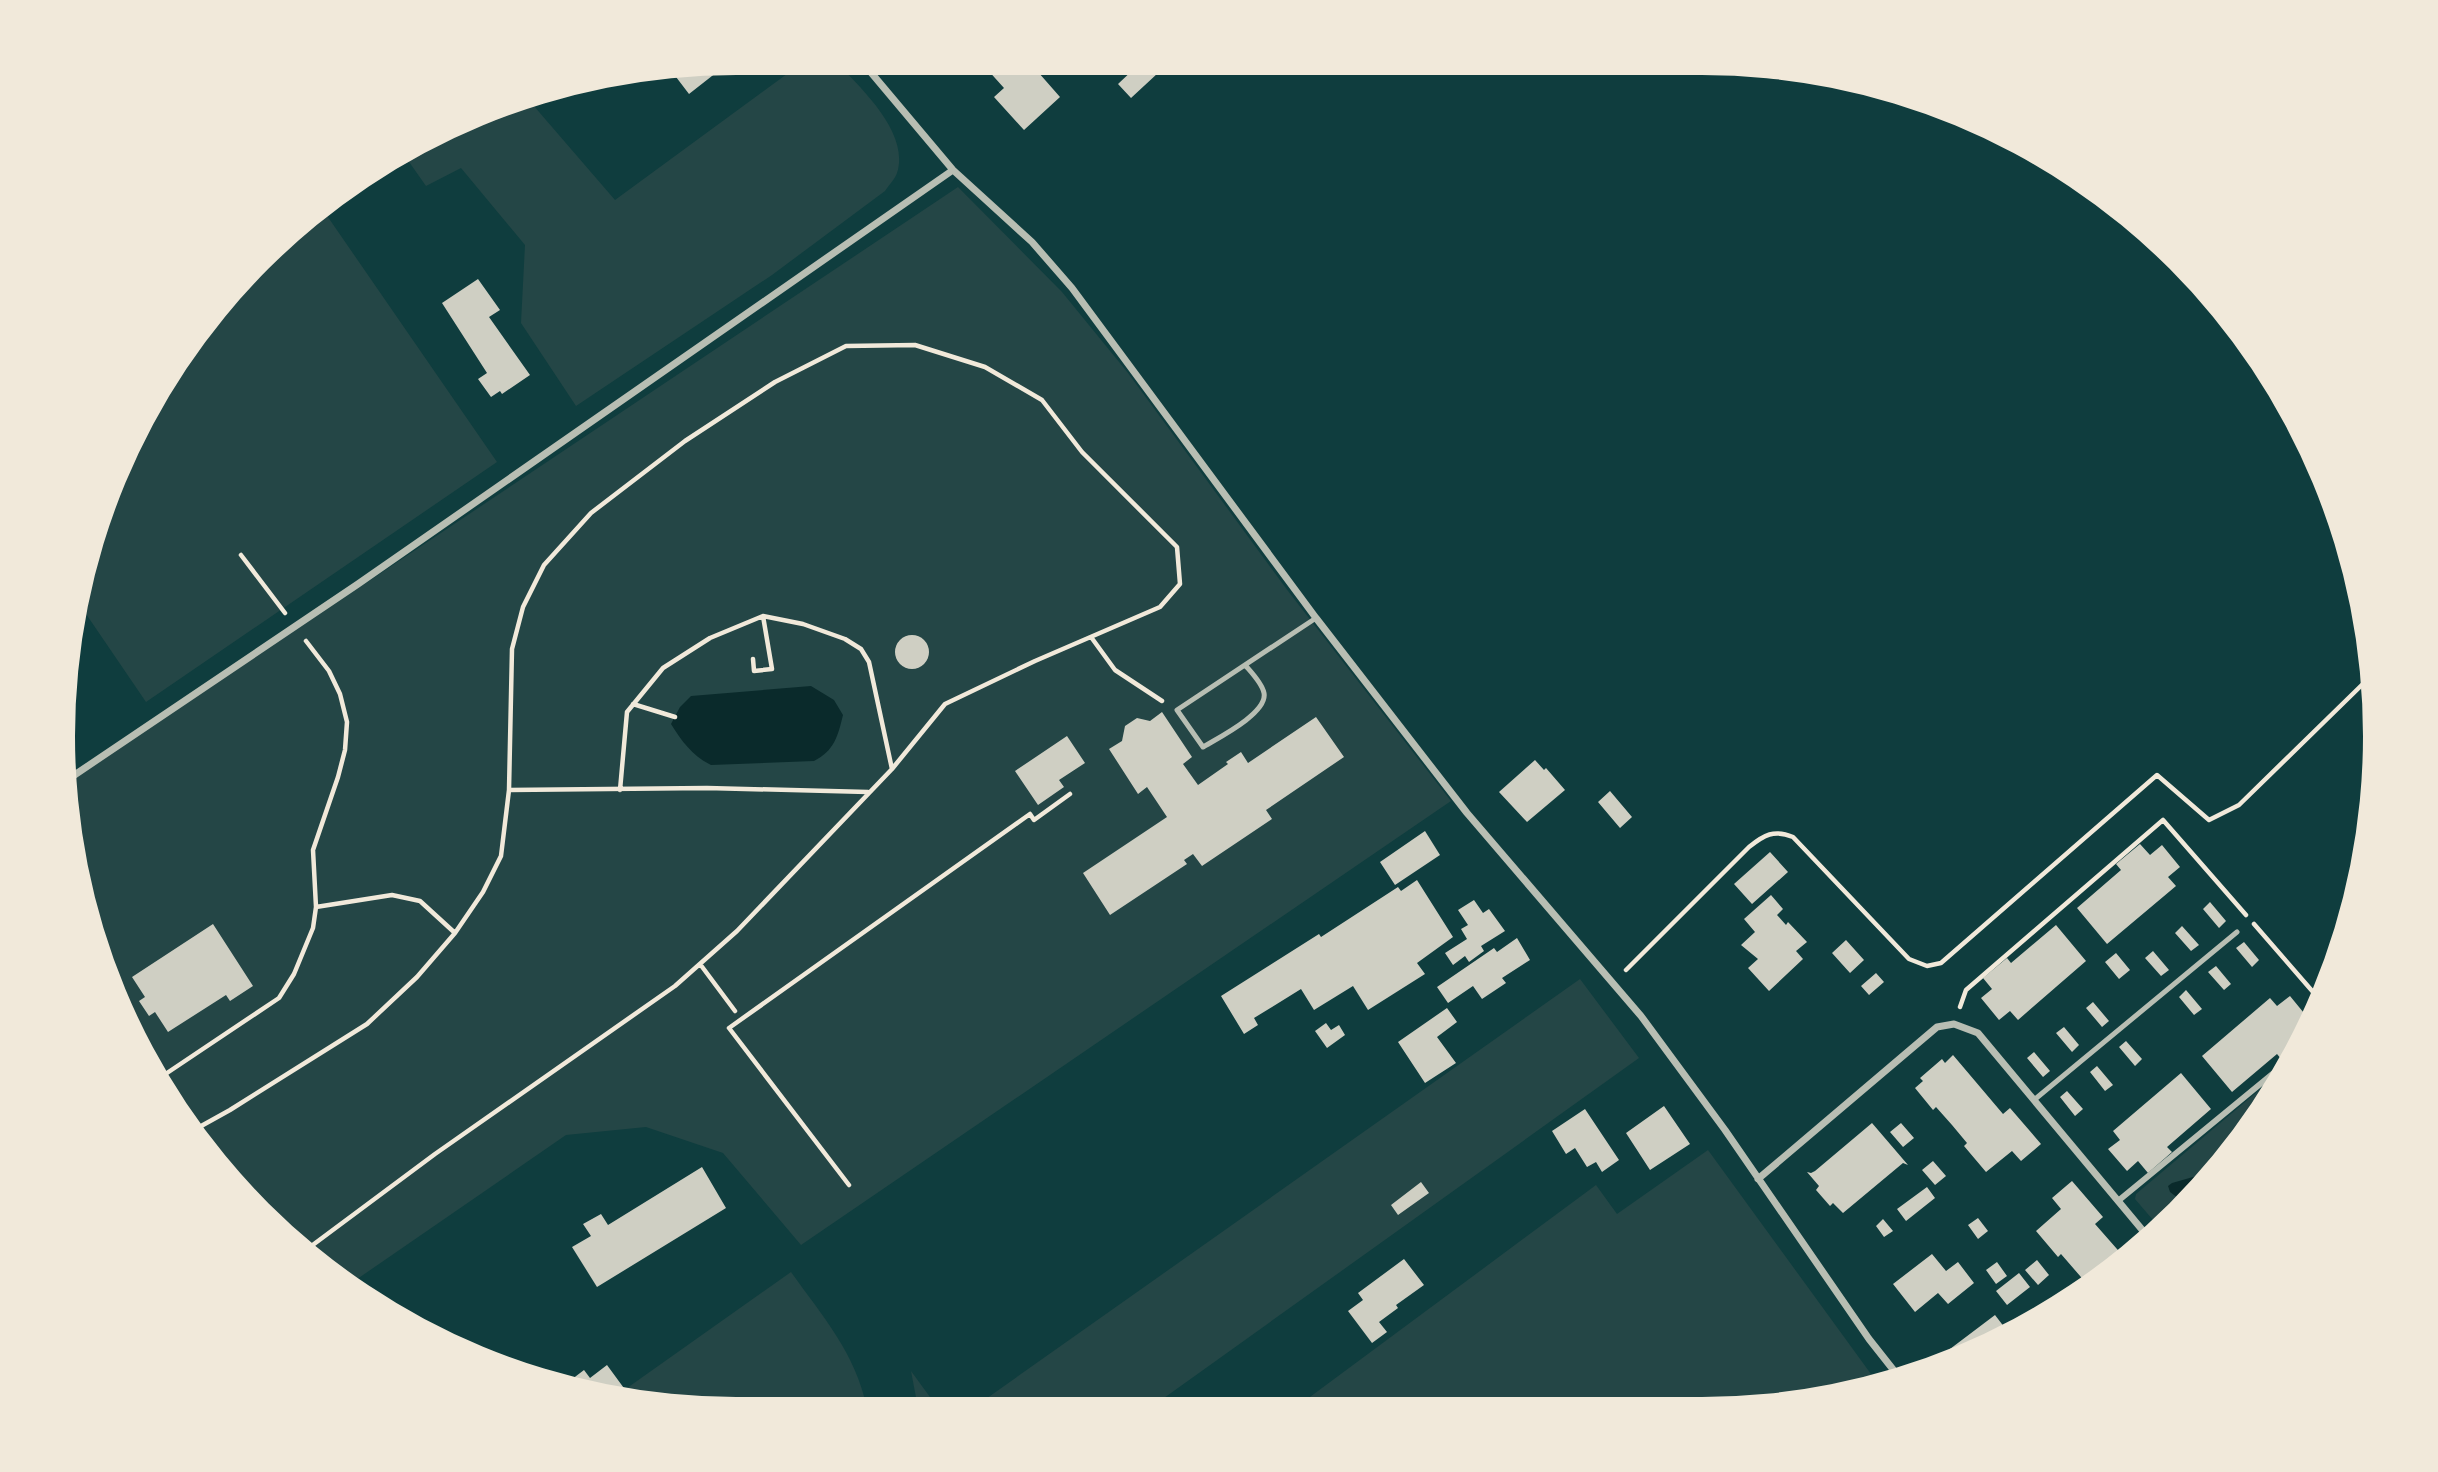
<svg xmlns="http://www.w3.org/2000/svg" width="2438" height="1472" font-family="Mulish,sans-serif">
	<style>
		.green { fill: #244646 }
		.water { fill: #0a2a2b }
		.building { fill: #cfcfc3 }
		.lines { fill: none; stroke-linecap: round; stroke-linejoin: round }
		.path { stroke: #f1e9da; stroke-width: 4.5 }
		.service { stroke: #b8beb3; stroke-width: 5 }
		.pedestrian { stroke: #b8beb3; stroke-width: 6 }
		.minor { stroke: #b8beb3; stroke-width: 7 }
	</style>
	<rect width="100%" height="100%" fill="#0f3d3e"/>
	<path class="green" d="M 802,63 L 837,63 C 861,88 910,133 897,173 C 895,179 889,185 885,191 L 772,275 L 576,406 L 521,323 L 525,245 L 461,168 L 426,186 L 407,159 L 520,99 L 527,98 L 615,200 Z
		M 958,187 L 1062,292 L 1128,373 L 1288,591 L 1451,801 L 801,1245 L 723,1153 L 646,1127 L 566,1135 L 350,1284 L 202,1145 L 99,953 L 70,781 Z
		M 321,207 L 497,462 L 146,702 L 84,611 L 99,520 L 202,327 Z
		M 1580,979 L 1639,1058 L 1150,1408 L 973,1408 Z
		M 2283,1070 L 2261,1110 L 2159,1227 L 2135,1199 L 2136,1194 Z
		M 1708,1150 L 1879,1385 L 1746,1408 L 1295,1408 L 1596,1185 L 1617,1214 Z
		M 791,1272 C 823,1317 855,1352 867,1408 L 692,1408 L 620,1393 Z
		M 911,1371 L 938,1408 L 918,1408 Z"/>
	<path class="water" d="M 811,686 L 834,700 L 843,715 C 838,736 834,751 814,761 L 711,765 C 693,756 682,742 671,724 L 680,707 L 691,696 Z
		M 2262,1109 L 2182,1201 L 2170,1192 L 2168,1186 L 2172,1183 L 2200,1175 L 2228,1137 Z"/>
	<path class="building" d="M 992,63 L 1024,63 L 1027,67 L 1031,64 L 1060,97 L 1024,130 L 994,97 L 1004,88 L 986,68 Z
		M 1143,64 L 1149,64 L 1158,73 L 1131,98 L 1118,84 L 1136,67 L 1137,69 Z
		M 726,65 L 689,94 L 673,73 Z
		M 478,279 L 500,310 L 489,317 L 530,375 L 502,394 L 500,391 L 491,397 L 478,379 L 487,373 L 442,303 Z
		M895 652a17 17 0 1 1 34 0a17 17 0 1 1-34 0Z
		M 1162,712 L 1192,757 L 1183,764 L 1198,785 L 1228,764 L 1226,762 L 1241,752 L 1248,763 L 1316,717 L 1344,757 L 1266,810 L 1272,819 L 1202,866 L 1193,854 L 1184,860 L 1187,864 L 1110,915 L 1083,873 L 1167,817 L 1147,787 L 1138,794 L 1109,749 L 1122,741 L 1125,726 L 1137,718 L 1150,721 Z
		M 1067,736 L 1085,763 L 1059,780 L 1064,787 L 1038,805 L 1015,771 Z
		M 1535,760 L 1544,770 L 1546,768 L 1565,790 L 1527,822 L 1499,792 Z
		M 1610,791 L 1632,817 L 1620,828 L 1598,802 Z
		M 1425,831 L 1440,855 L 1395,885 L 1380,862 Z
		M 2140,844 L 2150,855 L 2162,845 L 2180,867 L 2168,877 L 2176,886 L 2107,944 L 2077,908 L 2121,870 L 2116,864 Z
		M 1770,852 L 1788,872 L 1752,904 L 1734,884 Z
		M 1417,880 L 1453,937 L 1417,963 L 1425,974 L 1368,1010 L 1353,986 L 1314,1010 L 1301,989 L 1254,1018 L 1258,1025 L 1244,1034 L 1221,996 L 1319,934 L 1321,937 L 1398,887 L 1401,891 Z
		M 1771,895 L 1783,909 L 1777,915 L 1786,925 L 1788,922 L 1807,942 L 1796,951 L 1803,959 L 1769,991 L 1748,968 L 1758,959 L 1741,945 L 1755,932 L 1744,919 Z
		M 1474,900 L 1483,913 L 1489,909 L 1505,931 L 1481,946 L 1484,951 L 1469,962 L 1465,956 L 1453,965 L 1445,953 L 1467,939 L 1461,929 L 1468,925 L 1458,910 Z
		M 2210,902 L 2226,921 L 2219,928 L 2203,909 Z
		M 213,924 L 253,986 L 230,1001 L 226,995 L 168,1032 L 155,1012 L 149,1016 L 139,1001 L 145,997 L 132,977 Z
		M 2056,925 L 2086,961 L 2018,1020 L 2010,1011 L 1999,1020 L 1981,998 L 1992,989 L 1983,978 L 2007,958 L 2011,963 Z
		M 2182,926 L 2199,945 L 2191,951 L 2175,933 Z
		M 1517,938 L 1530,960 L 1502,978 L 1506,983 L 1482,999 L 1473,986 L 1448,1003 L 1437,987 L 1494,948 L 1497,952 Z
		M 1846,940 L 1864,960 L 1850,973 L 1832,953 Z
		M 2244,942 L 2259,960 L 2252,967 L 2236,948 Z
		M 2153,951 L 2169,970 L 2161,976 L 2145,958 Z
		M 2116,953 L 2130,970 L 2119,979 L 2105,962 Z
		M 2216,966 L 2231,984 L 2224,990 L 2208,972 Z
		M 1876,973 L 1884,982 L 1869,995 L 1861,986 Z
		M 2186,990 L 2202,1009 L 2194,1015 L 2179,997 Z
		M 2290,996 L 2308,1018 L 2296,1028 L 2302,1035 L 2294,1049 L 2282,1060 L 2277,1054 L 2232,1092 L 2202,1056 L 2270,998 L 2277,1006 Z
		M 2093,1002 L 2109,1021 L 2102,1027 L 2086,1008 Z
		M 1447,1008 L 1457,1022 L 1437,1037 L 1456,1063 L 1425,1083 L 1398,1042 Z
		M 1326,1023 L 1331,1030 L 1339,1025 L 1345,1035 L 1327,1048 L 1315,1031 Z
		M 2064,1027 L 2079,1045 L 2072,1052 L 2056,1033 Z
		M 2126,1041 L 2142,1059 L 2135,1066 L 2119,1047 Z
		M 2034,1052 L 2050,1071 L 2043,1077 L 2027,1058 Z
		M 1953,1055 L 2003,1114 L 2010,1108 L 2041,1144 L 2021,1161 L 2012,1151 L 1986,1172 L 1964,1146 L 1967,1143 L 1952,1125 L 1936,1107 L 1933,1110 L 1915,1088 L 1923,1081 L 1920,1078 L 1942,1059 L 1945,1063 Z
		M 2097,1066 L 2113,1085 L 2105,1091 L 2090,1072 Z
		M 2181,1073 L 2211,1109 L 2167,1147 L 2172,1152 L 2148,1173 L 2138,1161 L 2127,1171 L 2108,1149 L 2120,1140 L 2113,1131 Z
		M 2067,1091 L 2083,1109 L 2075,1116 L 2060,1097 Z
		M 1664,1106 L 1690,1144 L 1650,1170 L 1626,1133 Z
		M 1585,1109 L 1619,1160 L 1602,1172 L 1596,1162 L 1587,1167 L 1575,1148 L 1566,1154 L 1552,1131 Z
		M 1872,1123 L 1908,1165 L 1903,1163 L 1843,1213 L 1833,1203 L 1830,1206 L 1816,1190 L 1819,1186 L 1807,1172 L 1811,1173 L 1815,1171 Z
		M 1901,1123 L 1914,1138 L 1903,1147 L 1890,1132 Z
		M 1933,1161 L 1946,1176 L 1935,1185 L 1922,1170 Z
		M 702,1167 L 726,1208 L 597,1287 L 572,1247 L 591,1236 L 583,1224 L 601,1214 L 608,1225 Z
		M 2072,1181 L 2103,1217 L 2095,1224 L 2124,1257 L 2087,1284 L 2061,1254 L 2058,1257 L 2036,1231 L 2061,1209 L 2052,1198 Z
		M 1421,1182 L 1429,1193 L 1398,1215 L 1391,1205 Z
		M 1927,1187 L 1935,1198 L 1906,1221 L 1897,1209 Z
		M 1978,1218 L 1988,1231 L 1978,1239 L 1968,1225 Z
		M 1883,1219 L 1893,1231 L 1884,1237 L 1876,1226 Z
		M 1932,1254 L 1946,1271 L 1958,1262 L 1974,1283 L 1948,1304 L 1938,1293 L 1915,1312 L 1893,1284 Z
		M 1404,1259 L 1424,1285 L 1396,1305 L 1398,1308 L 1379,1322 L 1387,1332 L 1372,1343 L 1348,1311 L 1363,1300 L 1358,1293 Z
		M 2037,1260 L 2049,1275 L 2038,1285 L 2025,1270 Z
		M 1997,1262 L 2007,1276 L 1996,1284 L 1986,1270 Z
		M 2019,1273 L 2030,1287 L 2007,1305 L 1996,1291 Z
		M 1995,1315 L 2008,1332 L 1949,1356 L 1946,1352 Z
		M 607,1365 L 629,1395 L 567,1383 L 584,1370 L 590,1378 Z"/>
	<g class="lines">
		<path class="path" d="M 241,555 L 285,613
			M 1091,637 L 1115,670 L 1162,701
			M 753,659 L 754,671 L 772,669 L 763,616
			M 633,704 L 675,717
			M 509,790 L 707,788 L 868,792
			M 620,790 L 627,712 L 663,668 L 710,638 L 763,616 L 803,624 L 845,639 L 861,649 L 869,662 L 892,769
			M 316,907 L 392,895 L 420,901 L 455,933
			M 2254,924 L 2320,1000
			M 700,964 L 735,1011
			M 1626,970 L 1749,847 C 1764,835 1774,829 1793,837 L 1909,959 L 1927,966 L 1941,963 L 2157,775 L 2209,820 L 2239,805 L 2369,678
			M 1960,1007 L 1966,990 L 2163,820 L 2246,915
			M 164,1075 L 279,998 L 294,974 L 313,928 L 316,907 L 313,850 L 338,777 L 345,750 L 347,722 L 340,694 L 329,671 L 306,641
			M 194,1130 L 230,1110 L 367,1024 L 417,977 L 455,933 L 483,892 L 501,856 L 509,790 L 512,649 L 523,607 L 544,565 L 591,513 L 685,441 L 775,382 L 846,346 L 915,345 L 985,367 L 1042,400 L 1082,452 L 1177,547 L 1180,584 L 1160,607 L 1035,661 L 945,704 L 892,769 L 737,931 L 675,986 L 435,1154 L 310,1247
			M 849,1185 L 729,1028 L 1030,814 L 1034,820 L 1070,794"/>
		<path class="service" d="M 1245,665 C 1251,672 1262,683 1264,693 C 1268,713 1218,738 1203,747 L 1177,710 L 1316,618
			M 2034,1100 L 2237,932"/>
		<path class="pedestrian" d="M 2118,1201 L 2287,1062"/>
		<path class="minor" d="M 863,63 L 953,170 L 1032,242 L 1072,288 L 1316,618 L 1467,813 L 1641,1016 L 1725,1130 L 1869,1339 L 1899,1377
			M 70,778 L 358,584 L 953,170
			M 1758,1179 L 1937,1027 L 1954,1024 L 1978,1033 L 2149,1238"/>
	</g>
	<path d="M0 0H2438V1472H0ZM736 75H1702A661 661 0 0 1 2363 736V736A661 661 0 0 1 1702 1397H736A661 661 0 0 1 75 736V736A661 661 0 0 1 736 75Z" fill="#f1e9da" fill-rule="evenodd"/>
</svg>
